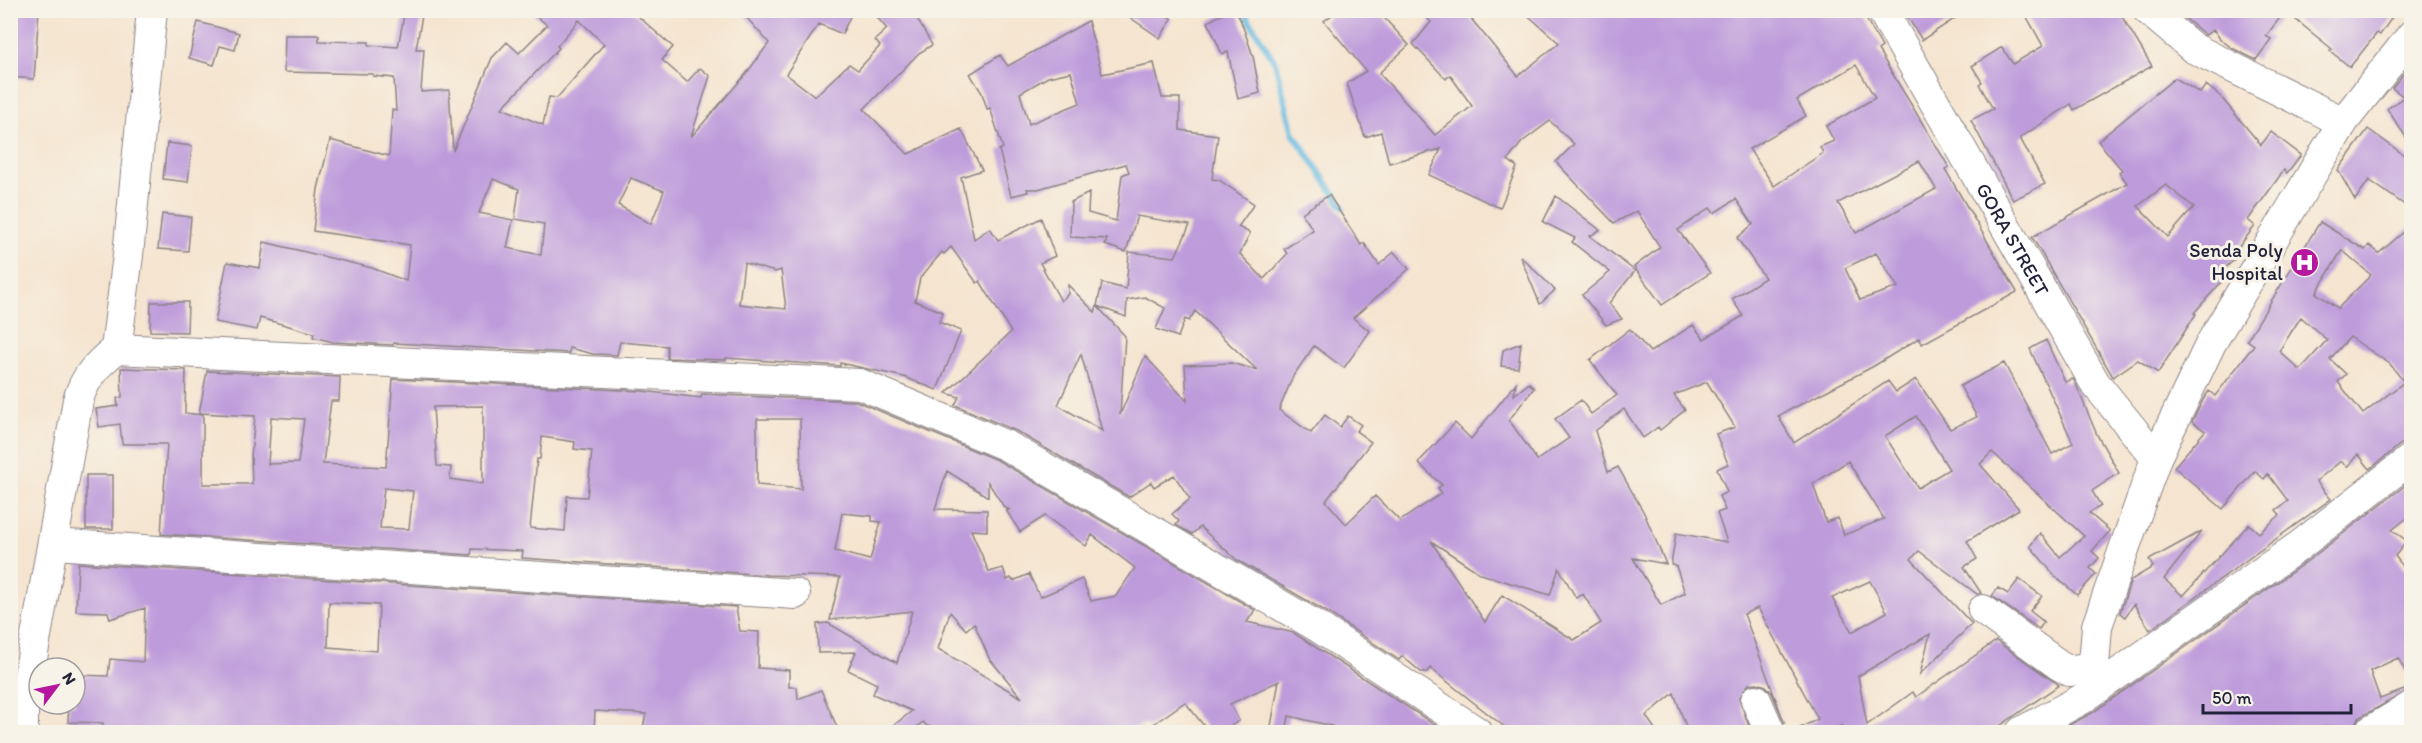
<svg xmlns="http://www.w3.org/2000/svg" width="2422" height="743" font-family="Itim,sans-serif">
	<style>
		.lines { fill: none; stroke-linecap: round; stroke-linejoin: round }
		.stream { stroke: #66bbe2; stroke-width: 6 }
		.building { fill: #be9bdb; fill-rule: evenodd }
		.minor-casing { stroke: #8c8385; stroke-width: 32 }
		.minor { stroke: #fff; stroke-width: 30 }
		.labels { text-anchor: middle; stroke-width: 6; stroke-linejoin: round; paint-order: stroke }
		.street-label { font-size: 20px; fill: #22223b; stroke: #f7f3e8 }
		.poi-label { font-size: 20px; fill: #22223b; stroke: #f7f3e8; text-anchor: end }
	</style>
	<rect width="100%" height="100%" fill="#f7f3e8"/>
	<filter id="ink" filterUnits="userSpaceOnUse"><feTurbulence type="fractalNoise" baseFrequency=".0167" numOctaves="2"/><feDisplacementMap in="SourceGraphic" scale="12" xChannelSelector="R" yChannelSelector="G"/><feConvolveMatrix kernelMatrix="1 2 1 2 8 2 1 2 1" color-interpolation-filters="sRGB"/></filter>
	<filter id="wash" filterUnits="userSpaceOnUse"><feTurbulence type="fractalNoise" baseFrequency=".008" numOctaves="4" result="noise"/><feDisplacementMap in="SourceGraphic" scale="24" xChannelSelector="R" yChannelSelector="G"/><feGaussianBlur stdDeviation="1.35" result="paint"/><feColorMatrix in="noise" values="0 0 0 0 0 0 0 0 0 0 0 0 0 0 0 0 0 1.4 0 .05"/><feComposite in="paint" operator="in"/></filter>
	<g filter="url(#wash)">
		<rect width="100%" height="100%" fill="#f5e4cf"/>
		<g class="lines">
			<path class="stream" d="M 1243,10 L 1275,62 L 1293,133 L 1343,207"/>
		</g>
		<g id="blocks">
			<path class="building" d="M 10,10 L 39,10 L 34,79 L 10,77 Z
				M 405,10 L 423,10 L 416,49 L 424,49 L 421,92 L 449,90 L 453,151 L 492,58 L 507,42 L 519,53 L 547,25 L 529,10 L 631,10 L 673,47 L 662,60 L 687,82 L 700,68 L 710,76 L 691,137 L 746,74 L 769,43 L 740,10 L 853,10 L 842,34 L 819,24 L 786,74 L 815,96 L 849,64 L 858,70 L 880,46 L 875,40 L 887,29 L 871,10 L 912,10 L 932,45 L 919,53 L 864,109 L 908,154 L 961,129 L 982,170 L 961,177 L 974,239 L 990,228 L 998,240 L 1041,218 L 1055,256 L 1040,263 L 1061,301 L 1068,294 L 1068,285 L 1095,312 L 1097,306 L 1125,336 L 1120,415 L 1145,356 L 1187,401 L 1185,365 L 1231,363 L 1257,370 L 1195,311 L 1189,321 L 1185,319 L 1178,337 L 1156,329 L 1165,308 L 1145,297 L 1127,300 L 1126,317 L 1097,306 L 1102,283 L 1126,289 L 1129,252 L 1175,257 L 1190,225 L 1137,216 L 1126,252 L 1105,245 L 1107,239 L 1070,237 L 1071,202 L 1089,193 L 1088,213 L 1116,221 L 1122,175 L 1129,172 L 1126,164 L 1038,189 L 1027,189 L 1028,192 L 1011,196 L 999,150 L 1003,148 L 990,108 L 987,109 L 982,93 L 970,74 L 1000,55 L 1008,66 L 1088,21 L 1102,74 L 1154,63 L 1162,98 L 1180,98 L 1180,130 L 1218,135 L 1212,179 L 1219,180 L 1254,204 L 1238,227 L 1250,233 L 1240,254 L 1264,279 L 1287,254 L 1284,249 L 1313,230 L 1302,213 L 1329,195 L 1361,245 L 1364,243 L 1379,265 L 1394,252 L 1409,269 L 1353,318 L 1370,331 L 1344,368 L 1314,346 L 1293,376 L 1279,410 L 1311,433 L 1325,415 L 1340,427 L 1348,416 L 1361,425 L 1356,431 L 1371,442 L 1326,501 L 1346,524 L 1375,496 L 1400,521 L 1442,493 L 1438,488 L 1442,485 L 1418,463 L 1455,423 L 1471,439 L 1516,383 L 1514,395 L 1529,383 L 1534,388 L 1509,420 L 1537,460 L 1569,438 L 1555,419 L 1581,400 L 1591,414 L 1617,395 L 1590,360 L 1630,329 L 1650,352 L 1693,325 L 1704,339 L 1743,316 L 1732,299 L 1765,278 L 1737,238 L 1753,224 L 1736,199 L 1714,213 L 1710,208 L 1678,230 L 1710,273 L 1662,305 L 1634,267 L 1660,247 L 1637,211 L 1614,223 L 1556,162 L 1574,144 L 1550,121 L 1522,142 L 1508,160 L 1517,167 L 1500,208 L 1429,175 L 1441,149 L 1389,163 L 1381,132 L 1365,137 L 1347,83 L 1366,71 L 1324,21 L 1339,10 L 1377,10 L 1409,45 L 1379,73 L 1435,135 L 1472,106 L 1450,75 L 1446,79 L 1413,44 L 1431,22 L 1419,10 L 1464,10 L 1518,76 L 1559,43 L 1522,10 L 1861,10 L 1882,47 L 1878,50 L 1949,167 L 1945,169 L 2017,292 L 1922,344 L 1919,338 L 1874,366 L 1778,416 L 1794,443 L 1888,381 L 1896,392 L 1916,379 L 1950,429 L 1977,417 L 1960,386 L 2004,363 L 2052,454 L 2073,443 L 2030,349 L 2046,340 L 2065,382 L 2073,379 L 2075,382 L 2097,435 L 2119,473 L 2092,491 L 2101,506 L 2089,513 L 2110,531 L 2092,551 L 2099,558 L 2090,568 L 2096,574 L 2077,595 L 2056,577 L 2030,546 L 2040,533 L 2060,557 L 2084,536 L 1992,452 L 1980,464 L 2019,509 L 1967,541 L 1977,559 L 1964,567 L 1981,593 L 1977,594 L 1919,551 L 1911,559 L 1972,624 L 1920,674 L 1930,634 L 1858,676 L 1867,725 L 1913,692 L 1916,697 L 1996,641 L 2059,685 L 1991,732 L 1845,732 L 1842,725 L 1829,732 L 1792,732 L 1818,719 L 1758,608 L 1744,614 L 1785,724 L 1772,693 L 1766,686 L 1757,683 L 1749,684 L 1739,698 L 1751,732 L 1688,732 L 1674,693 L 1646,716 L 1657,732 L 1511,732 L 1430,668 L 1427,672 L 1421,672 L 1402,656 L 1399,660 L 1327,612 L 1237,560 L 1200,527 L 1192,534 L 1176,525 L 1179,521 L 1172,514 L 1190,499 L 1174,475 L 1154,487 L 1151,482 L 1129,497 L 1016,431 L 955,405 L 959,397 L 946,393 L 1011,332 L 980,281 L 977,283 L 951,247 L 944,254 L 942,252 L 920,278 L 915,301 L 943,312 L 939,322 L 961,331 L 937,390 L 904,377 L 840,363 L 840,366 L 726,358 L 726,360 L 667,358 L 667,346 L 620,342 L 617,355 L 593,354 L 569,348 L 569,353 L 394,343 L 393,345 L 333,342 L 313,337 L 314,333 L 260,318 L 257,330 L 215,322 L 227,262 L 260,268 L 264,242 L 372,268 L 406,281 L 410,245 L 313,231 L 318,189 L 330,140 L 389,156 L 392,110 L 396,111 L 394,78 L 373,76 L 373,74 L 284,72 L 285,35 L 319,35 L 319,41 L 369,42 L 369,45 L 398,47 ZM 579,20 L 604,44 L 557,98 L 549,97 L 543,125 L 502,108 L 559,48 L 557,46 ZM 1856,65 L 1875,98 L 1826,126 L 1834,141 L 1820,147 L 1823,153 L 1774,186 L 1749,149 L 1806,116 L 1797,100 ZM 1071,72 L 1080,103 L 1029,124 L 1020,93 L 1048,77 ZM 1919,161 L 1936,189 L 1856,233 L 1838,203 ZM 631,178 L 664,191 L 651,224 L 618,205 ZM 493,179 L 519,189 L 515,219 L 544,224 L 541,255 L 507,248 L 513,220 L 479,213 ZM 1876,253 L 1898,287 L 1860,300 L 1845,268 ZM 744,263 L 775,272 L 781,270 L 786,309 L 739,304 ZM 1081,354 L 1102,431 L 1058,405 ZM 1707,382 L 1735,427 L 1716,434 L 1728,464 L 1717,469 L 1727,492 L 1719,496 L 1725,510 L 1717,513 L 1727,542 L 1676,533 L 1671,565 L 1676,566 L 1685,593 L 1661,605 L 1633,558 L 1666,564 L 1644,513 L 1618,467 L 1608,472 L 1595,431 L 1624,409 L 1643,438 L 1658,427 L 1660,430 L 1685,410 L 1674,395 ZM 1916,416 L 1949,469 L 1918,488 L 1885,436 ZM 1848,461 L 1884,519 L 1844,535 L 1838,518 L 1826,522 L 1813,484 ZM 1431,541 L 1481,574 L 1550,595 L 1559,568 L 1576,598 L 1583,594 L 1601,623 L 1574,640 L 1502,595 L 1485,622 ZM 1870,581 L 1887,612 L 1852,632 L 1832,598 Z
				M 1119,10 L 1159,10 L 1172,19 L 1160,38 Z
				M 1229,10 L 1235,10 L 1241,21 L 1253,56 L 1260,93 L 1238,99 L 1228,52 L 1222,54 L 1208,22 Z
				M 1903,10 L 1968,10 L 1922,40 Z
				M 2023,10 L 2118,10 L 2152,66 L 2074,110 L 2071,104 L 2020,138 L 2045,184 L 2013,200 L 1971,120 L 1993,109 L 1979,84 L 1982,82 L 1972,66 L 2002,47 L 2013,64 L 2043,46 Z
				M 2175,10 L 2397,10 L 2380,35 L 2377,33 L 2350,67 L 2330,51 L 2332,49 L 2285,11 L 2266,36 L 2271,39 L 2256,60 L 2232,48 L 2220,39 L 2214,30 L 2205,35 L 2203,33 Z
				M 198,22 L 239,33 L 235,50 L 220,46 L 214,65 L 189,58 Z
				M 2412,63 L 2412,146 L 2387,109 L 2404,97 L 2392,88 Z
				M 2175,78 L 2200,93 L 2206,85 L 2220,96 L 2261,145 L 2271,132 L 2301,155 L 2287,173 L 2284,170 L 2248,220 L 2255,226 L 2233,254 L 2236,257 L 2219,275 L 2224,279 L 2194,313 L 2196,314 L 2158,373 L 2138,360 L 2113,377 L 2032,237 L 2127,183 L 2119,172 L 2122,170 L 2098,141 ZM 2166,185 L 2194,207 L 2168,237 L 2138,206 Z
				M 2368,129 L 2412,161 L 2412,210 L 2369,180 L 2355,200 L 2338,170 Z
				M 167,143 L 192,146 L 188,182 L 163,179 Z
				M 1556,196 L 1600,230 L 1590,236 L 1635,271 L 1609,303 L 1622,319 L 1606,325 L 1582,295 L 1610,272 L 1572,242 L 1575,238 L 1543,222 Z
				M 162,214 L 191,217 L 188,251 L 158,249 Z
				M 2320,222 L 2365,250 L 2369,245 L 2379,253 L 2412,225 L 2412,441 L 2401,444 L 2370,469 L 2358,454 L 2347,467 L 2341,461 L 2316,481 L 2331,499 L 2150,630 L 2134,604 L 2125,617 L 2120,613 L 2131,580 L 2153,567 L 2149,560 L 2202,531 L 2164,579 L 2183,596 L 2249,524 L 2259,533 L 2280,515 L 2276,510 L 2288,501 L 2268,474 L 2264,479 L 2255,471 L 2223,509 L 2174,467 L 2205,431 L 2192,422 L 2204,398 L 2209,391 L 2215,396 L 2254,345 L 2247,340 ZM 2342,250 L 2371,275 L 2338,308 L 2316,293 ZM 2301,317 L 2327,340 L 2300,370 L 2279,351 ZM 2350,337 L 2390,364 L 2404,382 L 2363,414 L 2338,382 L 2346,374 L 2330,359 Z
				M 1520,256 L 1555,290 L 1540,304 Z
				M 151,302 L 188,302 L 187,332 L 150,331 Z
				M 1521,343 L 1518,368 L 1501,366 L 1503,350 Z
				M 121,368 L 186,370 L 185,413 L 203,415 L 203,484 L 252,484 L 251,456 L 255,416 L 199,413 L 207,371 L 340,377 L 339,401 L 331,401 L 323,464 L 386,467 L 393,379 L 642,391 L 701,398 L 702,394 L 856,401 L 999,461 L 1255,610 L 1247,622 L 1294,633 L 1446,732 L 1430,732 L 1419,727 L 1416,732 L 1331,732 L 1332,726 L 1289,716 L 1286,732 L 1270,732 L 1279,681 L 1230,704 L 1239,721 L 1220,732 L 1209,732 L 1185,702 L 1148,728 L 1145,724 L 1121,732 L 950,732 L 927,726 L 923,722 L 910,732 L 885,732 L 912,711 L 873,694 L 877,684 L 848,670 L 856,652 L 818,653 L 817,624 L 828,623 L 897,663 L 912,611 L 830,620 L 840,577 L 768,575 L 522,558 L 523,551 L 472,549 L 471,555 L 161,534 L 167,444 L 122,444 L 120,424 L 99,427 L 96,409 L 118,406 L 117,398 L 122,397 ZM 483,406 L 483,484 L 450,479 L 451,467 L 437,466 L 433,407 ZM 271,417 L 304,419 L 298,463 L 268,464 ZM 757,419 L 800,419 L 801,489 L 757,485 ZM 542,437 L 575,442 L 574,449 L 592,451 L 587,497 L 567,496 L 565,531 L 530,528 L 537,459 L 540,459 ZM 947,471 L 988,497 L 988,482 L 1004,507 L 1010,510 L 1006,510 L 1020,532 L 1045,516 L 1086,546 L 1092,535 L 1135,568 L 1116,596 L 1091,601 L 1082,579 L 1040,597 L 1029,574 L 1013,581 L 1011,578 L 1007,580 L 1003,568 L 989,572 L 971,530 L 987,531 L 987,510 L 935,509 ZM 384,488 L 413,491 L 409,529 L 380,528 ZM 842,513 L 872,516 L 872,521 L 881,522 L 870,560 L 835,551 ZM 950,612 L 966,630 L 974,623 L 989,658 L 1022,698 L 938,649 Z
				M 86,475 L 113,475 L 113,529 L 86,529 Z
				M 2412,480 L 2412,514 L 2392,530 L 2407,541 L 2395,556 L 2412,578 L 2412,684 L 2398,658 L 2370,671 L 2380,699 L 2412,687 L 2412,689 L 2360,717 L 2354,725 L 2306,728 L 2307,732 L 2056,732 L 2092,713 L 2309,560 Z
				M 78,563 L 736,607 L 740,631 L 759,632 L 758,668 L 789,670 L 789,687 L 797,687 L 798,699 L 821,690 L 839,732 L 642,732 L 646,714 L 595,711 L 594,732 L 102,732 L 103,723 L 68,722 L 69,704 L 75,704 L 75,675 L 108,676 L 110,659 L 143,662 L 145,608 L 110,619 L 108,612 L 76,611 ZM 329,602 L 379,605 L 377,651 L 328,647 Z
				M 2019,579 L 2042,596 L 2030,611 L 2044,622 L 2039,629 L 1992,596 L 1998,588 L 2008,594 Z"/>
		</g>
	</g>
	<g filter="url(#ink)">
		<use href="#blocks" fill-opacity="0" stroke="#8c8385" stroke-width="1.5"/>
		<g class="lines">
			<defs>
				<g id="minor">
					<path id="s1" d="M 1882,10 L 2095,383 L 2156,458"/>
					<path d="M 2148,10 L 2193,48 L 2343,122"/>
					<path d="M 116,349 L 860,384 L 1007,446 L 1318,627 L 1477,732"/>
					<path d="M 54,544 L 795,594"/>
					<path d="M 1983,610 L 2059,665 L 2070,671 L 2094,666"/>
					<path d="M 2098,688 L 2094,666 L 2097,626 L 2156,458 L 2211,343 L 2343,122 L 2412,35"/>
					<path d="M 1756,700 L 1770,732"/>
					<path d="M 23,732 L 23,709 L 78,400 C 85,377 97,364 116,349 L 128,255 L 152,10"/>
					<path d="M 2021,732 L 2082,699 L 2299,546 L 2412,458"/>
					<path d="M 2369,732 L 2412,706"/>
				</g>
			</defs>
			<use href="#minor" class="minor-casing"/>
			<use href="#minor" class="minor"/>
		</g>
	</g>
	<defs>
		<symbol id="hospital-disc" viewBox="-11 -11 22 22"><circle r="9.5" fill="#b5179e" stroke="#f7f3e8"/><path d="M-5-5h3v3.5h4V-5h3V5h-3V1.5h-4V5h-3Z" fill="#fff"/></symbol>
	</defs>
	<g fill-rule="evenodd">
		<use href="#hospital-disc" x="2288" y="246" width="33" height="33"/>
	</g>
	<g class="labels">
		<g class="street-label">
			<text dy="7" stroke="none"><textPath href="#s1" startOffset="264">GORA STREET</textPath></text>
		</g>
		<g class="poi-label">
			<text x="2283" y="257">Senda Poly<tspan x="2283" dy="23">Hospital</tspan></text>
		</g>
	</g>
	<rect width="2422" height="743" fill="none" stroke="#f7f3e8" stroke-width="36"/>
	<g transform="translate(57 686) rotate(58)"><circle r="28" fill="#f7f3e8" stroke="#a29fa3" stroke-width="1.5"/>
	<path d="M0-4.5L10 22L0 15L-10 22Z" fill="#b5179e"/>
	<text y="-9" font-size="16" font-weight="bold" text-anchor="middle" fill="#22223b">N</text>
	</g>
	<path d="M2203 704v9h148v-9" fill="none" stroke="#22223b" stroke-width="3"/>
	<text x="2212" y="704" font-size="18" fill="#22223b" stroke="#f7f3e8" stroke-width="4.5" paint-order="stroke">50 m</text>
</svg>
